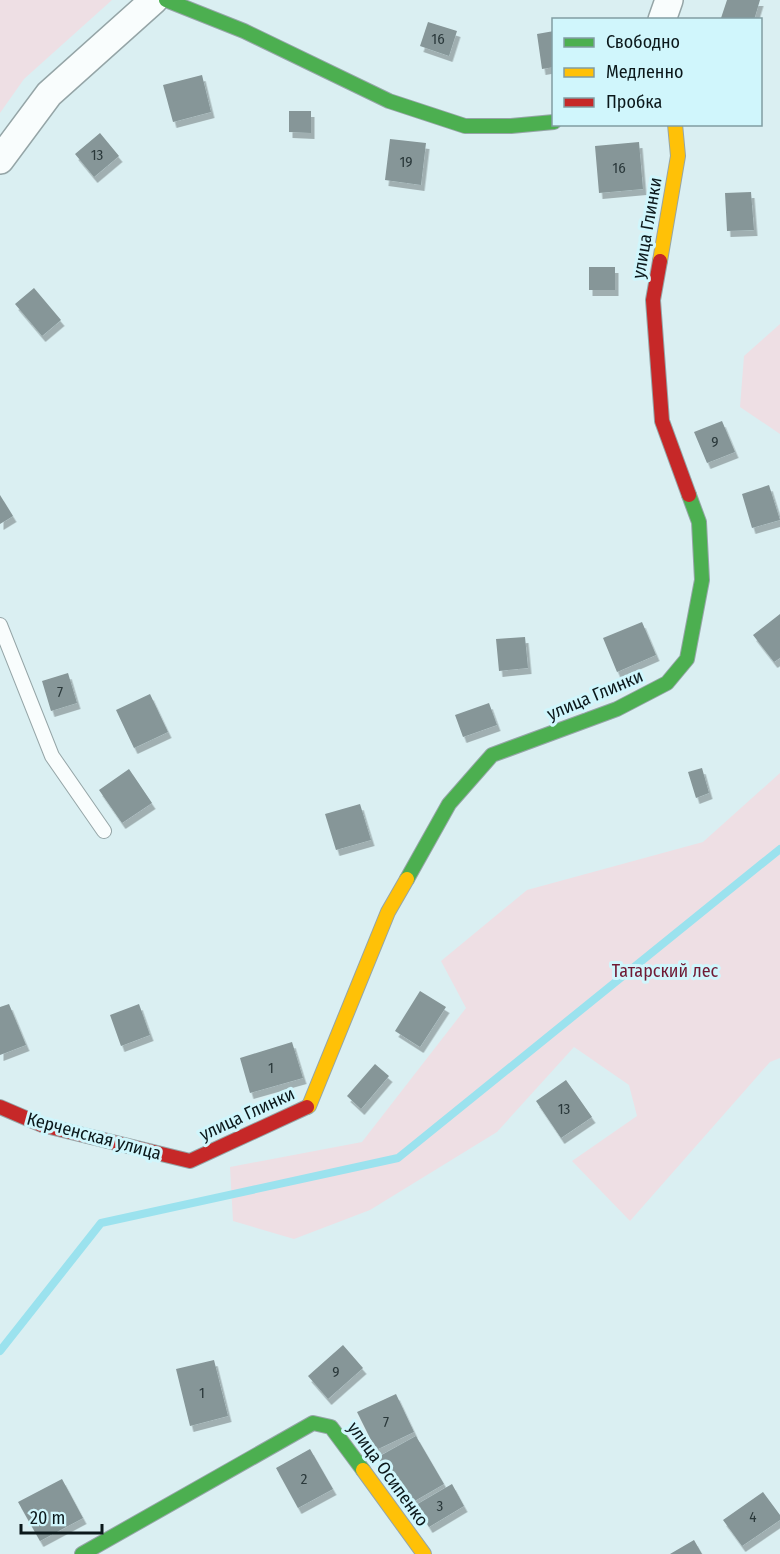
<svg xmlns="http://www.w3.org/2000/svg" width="780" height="1554" font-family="'Fira Sans Condensed',sans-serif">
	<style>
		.green { fill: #eedfe4 }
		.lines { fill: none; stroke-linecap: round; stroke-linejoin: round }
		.stream { stroke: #9be2ee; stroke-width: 8 }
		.building { fill: #869698; filter: url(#shadow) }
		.lane-casing { stroke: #95a5a7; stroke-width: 16 }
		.street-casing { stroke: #95a5a7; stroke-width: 30 }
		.fast-casing { stroke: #95a5a7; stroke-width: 16 }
		.slow-casing { stroke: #95a5a7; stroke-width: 16 }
		.jam-casing { stroke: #95a5a7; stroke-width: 16 }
		.lane { stroke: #f9fdfd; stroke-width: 14 }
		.street { stroke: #f9fdfd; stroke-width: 27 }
		.fast { stroke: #4caf50; stroke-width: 14 }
		.slow { stroke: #ffc107; stroke-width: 14 }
		.jam { stroke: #c62828; stroke-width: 14 }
		.labels { text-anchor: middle; stroke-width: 6; stroke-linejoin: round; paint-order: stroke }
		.number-label { font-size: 15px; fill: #2a383a }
		.street-label { font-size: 18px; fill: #0b181b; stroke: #d0f6fc }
		.park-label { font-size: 18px; fill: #701a34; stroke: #d0f6fc }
	</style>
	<defs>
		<filter id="shadow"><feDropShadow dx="3.5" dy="6" stdDeviation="0" flood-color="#0004"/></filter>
	</defs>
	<rect width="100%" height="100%" fill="#daeff2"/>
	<path class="green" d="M 0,0 L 112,0 L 24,79 L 0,113 Z
		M 780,324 L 780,434 L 740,407 L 744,356 Z
		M 780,773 L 780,1058 L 770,1062 L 630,1221 L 572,1161 L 637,1116 L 629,1085 L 574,1047 L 497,1132 L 370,1210 L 294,1239 L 233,1221 L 230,1167 L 362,1142 L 466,1008 L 441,961 L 527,890 L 703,842 Z"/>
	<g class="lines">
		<path class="stream" d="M 0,1351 L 101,1223 L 398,1158 L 780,849"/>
	</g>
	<path class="building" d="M 727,0 L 760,0 L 754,20 L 721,18 Z
		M 428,22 L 457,31 L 449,56 L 420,46 Z
		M 554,31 L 554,67 L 542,69 L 537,34 Z
		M 202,75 L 211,112 L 173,122 L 163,85 Z
		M 289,111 L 311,111 L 311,133 L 289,132 Z
		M 100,133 L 119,156 L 94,177 L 75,154 Z
		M 390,139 L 426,143 L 421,185 L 385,180 Z
		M 639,142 L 643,189 L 599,193 L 595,146 Z
		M 751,192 L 754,230 L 727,231 L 725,193 Z
		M 589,267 L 615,267 L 615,290 L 589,290 Z
		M 34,288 L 61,320 L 42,336 L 15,304 Z
		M 722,421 L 735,452 L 707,463 L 694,432 Z
		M 769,485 L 780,520 L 752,528 L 742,494 Z
		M 0,495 L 13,516 L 0,524 Z
		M 780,614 L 780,658 L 774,662 L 753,635 Z
		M 642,622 L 656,655 L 617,672 L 603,638 Z
		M 525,637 L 528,668 L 499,671 L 496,639 Z
		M 68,673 L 77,703 L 51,711 L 42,681 Z
		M 150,694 L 168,732 L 134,748 L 116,710 Z
		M 489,703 L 497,725 L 463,737 L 455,715 Z
		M 702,768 L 709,793 L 696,798 L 688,772 Z
		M 129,769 L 152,803 L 122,823 L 99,790 Z
		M 360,804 L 371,840 L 336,850 L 325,814 Z
		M 420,991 L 446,1007 L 420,1047 L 395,1031 Z
		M 9,1004 L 26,1045 L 0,1055 L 0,1007 Z
		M 139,1004 L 150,1035 L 121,1046 L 110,1015 Z
		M 292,1042 L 303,1078 L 250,1093 L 240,1058 Z
		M 375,1064 L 389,1076 L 361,1109 L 347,1096 Z
		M 566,1080 L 592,1117 L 561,1138 L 536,1101 Z
		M 343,1345 L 363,1368 L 328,1399 L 308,1376 Z
		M 214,1360 L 228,1416 L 190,1426 L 176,1369 Z
		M 396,1394 L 414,1432 L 376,1450 L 357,1412 Z
		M 416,1436 L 444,1484 L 406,1506 L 378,1457 Z
		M 310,1449 L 333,1489 L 298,1508 L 276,1468 Z
		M 62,1479 L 83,1518 L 40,1541 L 18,1502 Z
		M 452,1484 L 464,1506 L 429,1527 L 416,1505 Z
		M 763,1492 L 780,1515 L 780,1520 L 742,1546 L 723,1520 Z
		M 694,1540 L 702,1554 L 670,1554 Z"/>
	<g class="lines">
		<defs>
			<path id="lane" d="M 0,625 L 52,756 L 104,831"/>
			<path id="street" d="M 662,20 L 669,0
				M 0,160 L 49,94 L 154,0"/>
			<path id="fast" d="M 166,0 L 244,31 L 389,101 L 465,126 L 511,126 L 554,122
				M 407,879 L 449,804 L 492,755 L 617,709 L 667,683 L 687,659 L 702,580 L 699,522 L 689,495
				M 82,1554 L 313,1423 L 331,1427 L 363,1470"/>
			<path id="slow" d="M 660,261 L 678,156 L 675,124
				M 307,1107 L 309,1106 L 388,912 L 407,879
				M 363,1470 L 424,1554"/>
			<path id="jam" d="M 660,261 L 653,300 L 662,421 L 689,495
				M 0,1107 L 42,1125 L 190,1161 L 307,1107"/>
		</defs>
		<use href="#lane" class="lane-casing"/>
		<use href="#street" class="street-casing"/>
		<use href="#fast" class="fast-casing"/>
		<use href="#slow" class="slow-casing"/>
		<use href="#jam" class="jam-casing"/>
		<use href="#lane" class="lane"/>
		<use href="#street" class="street"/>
		<use href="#fast" class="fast"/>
		<use href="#slow" class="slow"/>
		<use href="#jam" class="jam"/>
	</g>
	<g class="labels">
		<g class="number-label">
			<text x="438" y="44">16</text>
			<text x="97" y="160">13</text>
			<text x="406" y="167">19</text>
			<text x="619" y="173">16</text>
			<text x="715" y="447">9</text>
			<text x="60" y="697">7</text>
			<text x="271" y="1073">1</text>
			<text x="564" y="1114">13</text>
			<text x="336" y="1377">9</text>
			<text x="202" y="1398">1</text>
			<text x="386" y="1427">7</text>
			<text x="304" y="1484">2</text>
			<text x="440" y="1511">3</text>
			<text x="753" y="1522">4</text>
		</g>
		<g class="street-label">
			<text transform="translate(647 228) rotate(-80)" y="6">улица Глинки</text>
			<text transform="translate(595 695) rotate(-23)" y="6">улица Глинки</text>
			<text transform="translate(247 1114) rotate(-25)" y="6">улица Глинки</text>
			<text transform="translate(94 1136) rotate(15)" y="6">Керченская улица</text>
			<text transform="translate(388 1474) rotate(54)" y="6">улица Осипенко</text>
		</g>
		<g class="park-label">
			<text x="665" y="977">Татарский лес</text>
		</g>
	</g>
	<rect x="552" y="18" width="210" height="108" fill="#d0f6fc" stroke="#819da2" stroke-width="1.5"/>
	<rect x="564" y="38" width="30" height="9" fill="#4caf50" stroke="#819da2" stroke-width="1.5"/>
	<text x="606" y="48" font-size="18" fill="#0b181b">Свободно</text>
	<rect x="564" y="68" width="30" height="9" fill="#ffc107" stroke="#819da2" stroke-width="1.5"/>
	<text x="606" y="78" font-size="18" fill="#0b181b">Медленно</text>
	<rect x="564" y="98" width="30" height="9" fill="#c62828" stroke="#819da2" stroke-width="1.5"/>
	<text x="606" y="108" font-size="18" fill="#0b181b">Пробка</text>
	<path d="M21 1524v9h81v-9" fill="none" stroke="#0b181b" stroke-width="3"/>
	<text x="30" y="1524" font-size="18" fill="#0b181b" stroke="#d0f6fc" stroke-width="4.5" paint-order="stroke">20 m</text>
</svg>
